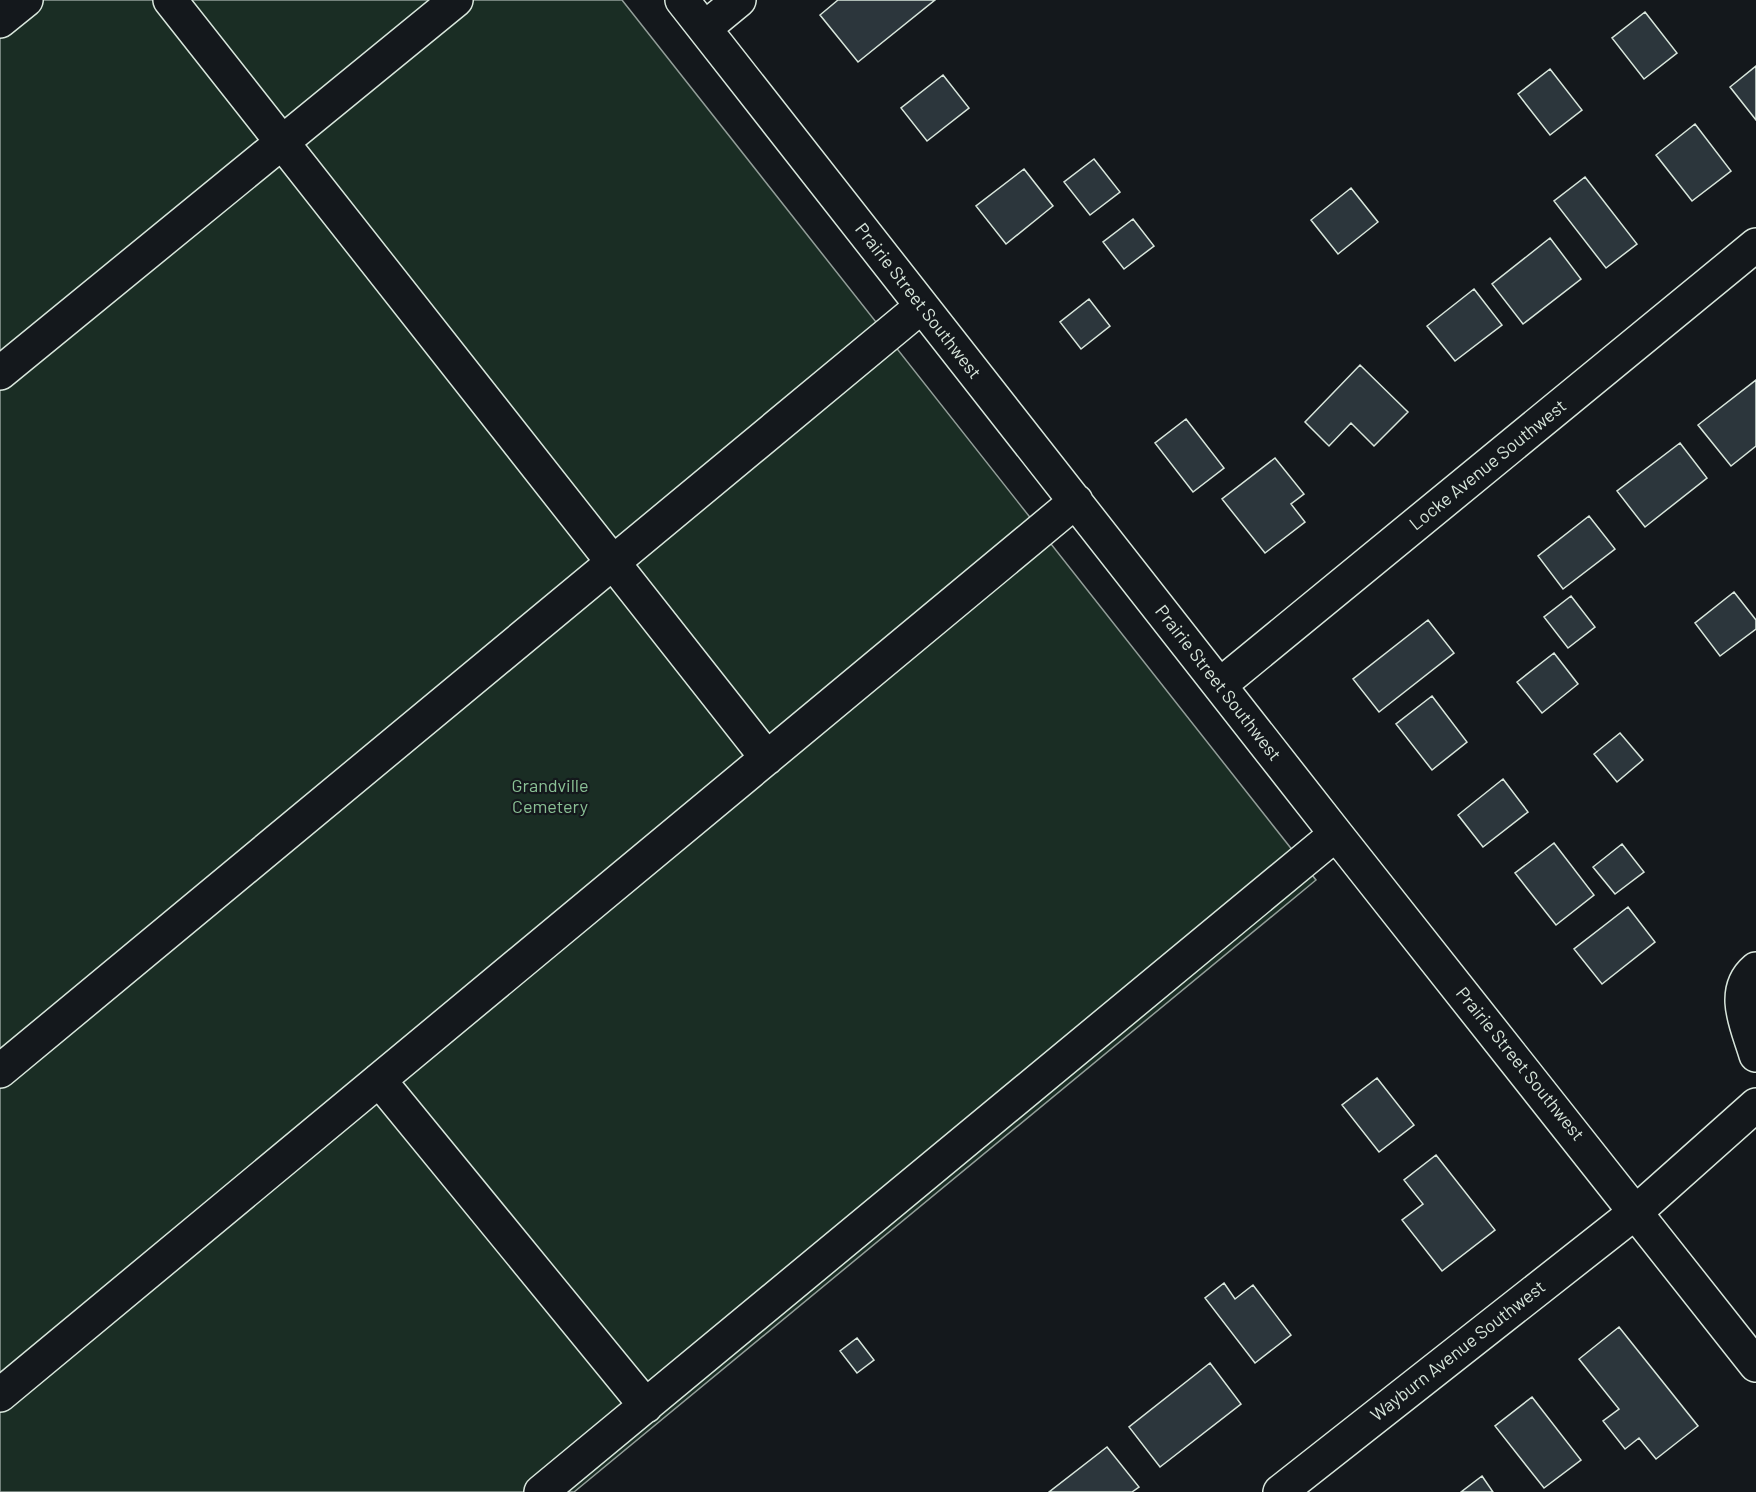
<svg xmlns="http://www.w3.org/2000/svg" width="1756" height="1492" font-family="Barlow,sans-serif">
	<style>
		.green { fill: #1a2d24; stroke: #939e99; stroke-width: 1.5 }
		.building { fill: #2c363c; stroke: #d8e6dc; stroke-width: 1.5 }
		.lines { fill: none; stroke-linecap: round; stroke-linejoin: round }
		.minor-casing { stroke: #d8e6dc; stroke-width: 36 }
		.minor { stroke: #14181c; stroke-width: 33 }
		.labels { text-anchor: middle; stroke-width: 4.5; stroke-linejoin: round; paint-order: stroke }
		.street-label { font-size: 18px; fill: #d8e6dc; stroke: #14181c }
		.park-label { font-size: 18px; fill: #8ac095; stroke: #14181c }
	</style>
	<rect width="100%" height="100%" fill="#14181c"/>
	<path class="green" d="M 0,0 L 622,0 L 1316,880 L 574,1492 L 0,1492 Z"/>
	<path class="building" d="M 838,0 L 935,0 L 858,62 L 820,15 Z
		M 1645,12 L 1677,53 L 1644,79 L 1612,38 Z
		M 1756,66 L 1756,120 L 1730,87 Z
		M 1550,69 L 1582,110 L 1550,135 L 1518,94 Z
		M 943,75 L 969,108 L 927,141 L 901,108 Z
		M 1695,124 L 1731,171 L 1692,201 L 1656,155 Z
		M 1094,159 L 1120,192 L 1090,215 L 1064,182 Z
		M 1024,169 L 1053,206 L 1006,244 L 976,206 Z
		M 1585,177 L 1637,244 L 1606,268 L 1554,201 Z
		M 1351,188 L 1378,222 L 1338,254 L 1311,220 Z
		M 1133,219 L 1154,246 L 1124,269 L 1103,242 Z
		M 1550,238 L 1581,279 L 1523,324 L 1492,284 Z
		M 1474,289 L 1502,325 L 1455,361 L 1427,326 Z
		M 1089,299 L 1110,326 L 1081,349 L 1060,322 Z
		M 1360,365 L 1408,412 L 1374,446 L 1351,423 L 1329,446 L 1305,422 Z
		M 1756,380 L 1756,446 L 1731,466 L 1698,425 Z
		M 1186,419 L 1224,468 L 1193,492 L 1155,443 Z
		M 1680,443 L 1707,478 L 1645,527 L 1617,491 Z
		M 1275,458 L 1304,494 L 1291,504 L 1305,522 L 1265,553 L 1222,499 Z
		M 1589,516 L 1615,549 L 1563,589 L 1538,556 Z
		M 1734,592 L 1756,620 L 1756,629 L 1720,656 L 1695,623 Z
		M 1571,596 L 1595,627 L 1568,648 L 1544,617 Z
		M 1428,620 L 1454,653 L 1379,712 L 1353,679 Z
		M 1554,653 L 1578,684 L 1542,713 L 1517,682 Z
		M 1432,696 L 1467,742 L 1432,770 L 1396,724 Z
		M 1620,733 L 1643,760 L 1617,782 L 1594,754 Z
		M 1503,779 L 1528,812 L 1483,847 L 1458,815 Z
		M 1554,843 L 1594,895 L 1556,925 L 1515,873 Z
		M 1622,844 L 1644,872 L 1615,894 L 1593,867 Z
		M 1628,907 L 1655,942 L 1602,984 L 1574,949 Z
		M 1377,1078 L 1414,1125 L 1379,1152 L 1342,1105 Z
		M 1436,1155 L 1495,1230 L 1442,1271 L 1402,1220 L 1423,1204 L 1404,1180 Z
		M 1224,1283 L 1235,1299 L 1253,1285 L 1291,1335 L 1255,1363 L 1205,1298 Z
		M 1619,1327 L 1698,1426 L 1656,1459 L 1639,1438 L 1625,1449 L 1603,1421 L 1619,1409 L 1579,1359 Z
		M 857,1338 L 874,1360 L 857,1373 L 840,1351 Z
		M 1210,1363 L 1241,1404 L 1160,1467 L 1129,1427 Z
		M 1532,1397 L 1581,1460 L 1544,1488 L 1495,1426 Z
		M 1107,1447 L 1139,1487 L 1132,1492 L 1049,1492 Z
		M 1482,1476 L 1493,1492 L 1461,1492 Z"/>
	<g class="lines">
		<defs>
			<path id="minor" d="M 170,0 L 767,758
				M 682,0 L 1336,834 L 1756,1365
				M 0,21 L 26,0
				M 705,28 L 739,0
				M 0,373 L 456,0
				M 1220,685 L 1756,245
				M 1756,969 C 1729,992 1748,1027 1756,1055
				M 0,1071 L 922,306
				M 379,1080 L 646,1406
				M 0,1395 L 1076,501
				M 541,1492 L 1336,834
				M 1280,1492 L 1637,1211 L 1756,1105"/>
		</defs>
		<use href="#minor" class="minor-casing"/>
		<use href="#minor" class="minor"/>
	</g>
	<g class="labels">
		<g class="street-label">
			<text transform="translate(918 301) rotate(52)" y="6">Prairie Street Southwest</text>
			<text transform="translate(1488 465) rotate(-39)" y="6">Locke Avenue Southwest</text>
			<text transform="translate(1218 683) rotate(52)" y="6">Prairie Street Southwest</text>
			<text transform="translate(1520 1064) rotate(51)" y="6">Prairie Street Southwest</text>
			<text transform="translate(1458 1351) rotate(-38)" y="6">Wayburn Avenue Southwest</text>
		</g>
		<g class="park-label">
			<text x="550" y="792">Grandville<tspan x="550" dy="21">Cemetery</tspan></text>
		</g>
	</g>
</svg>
